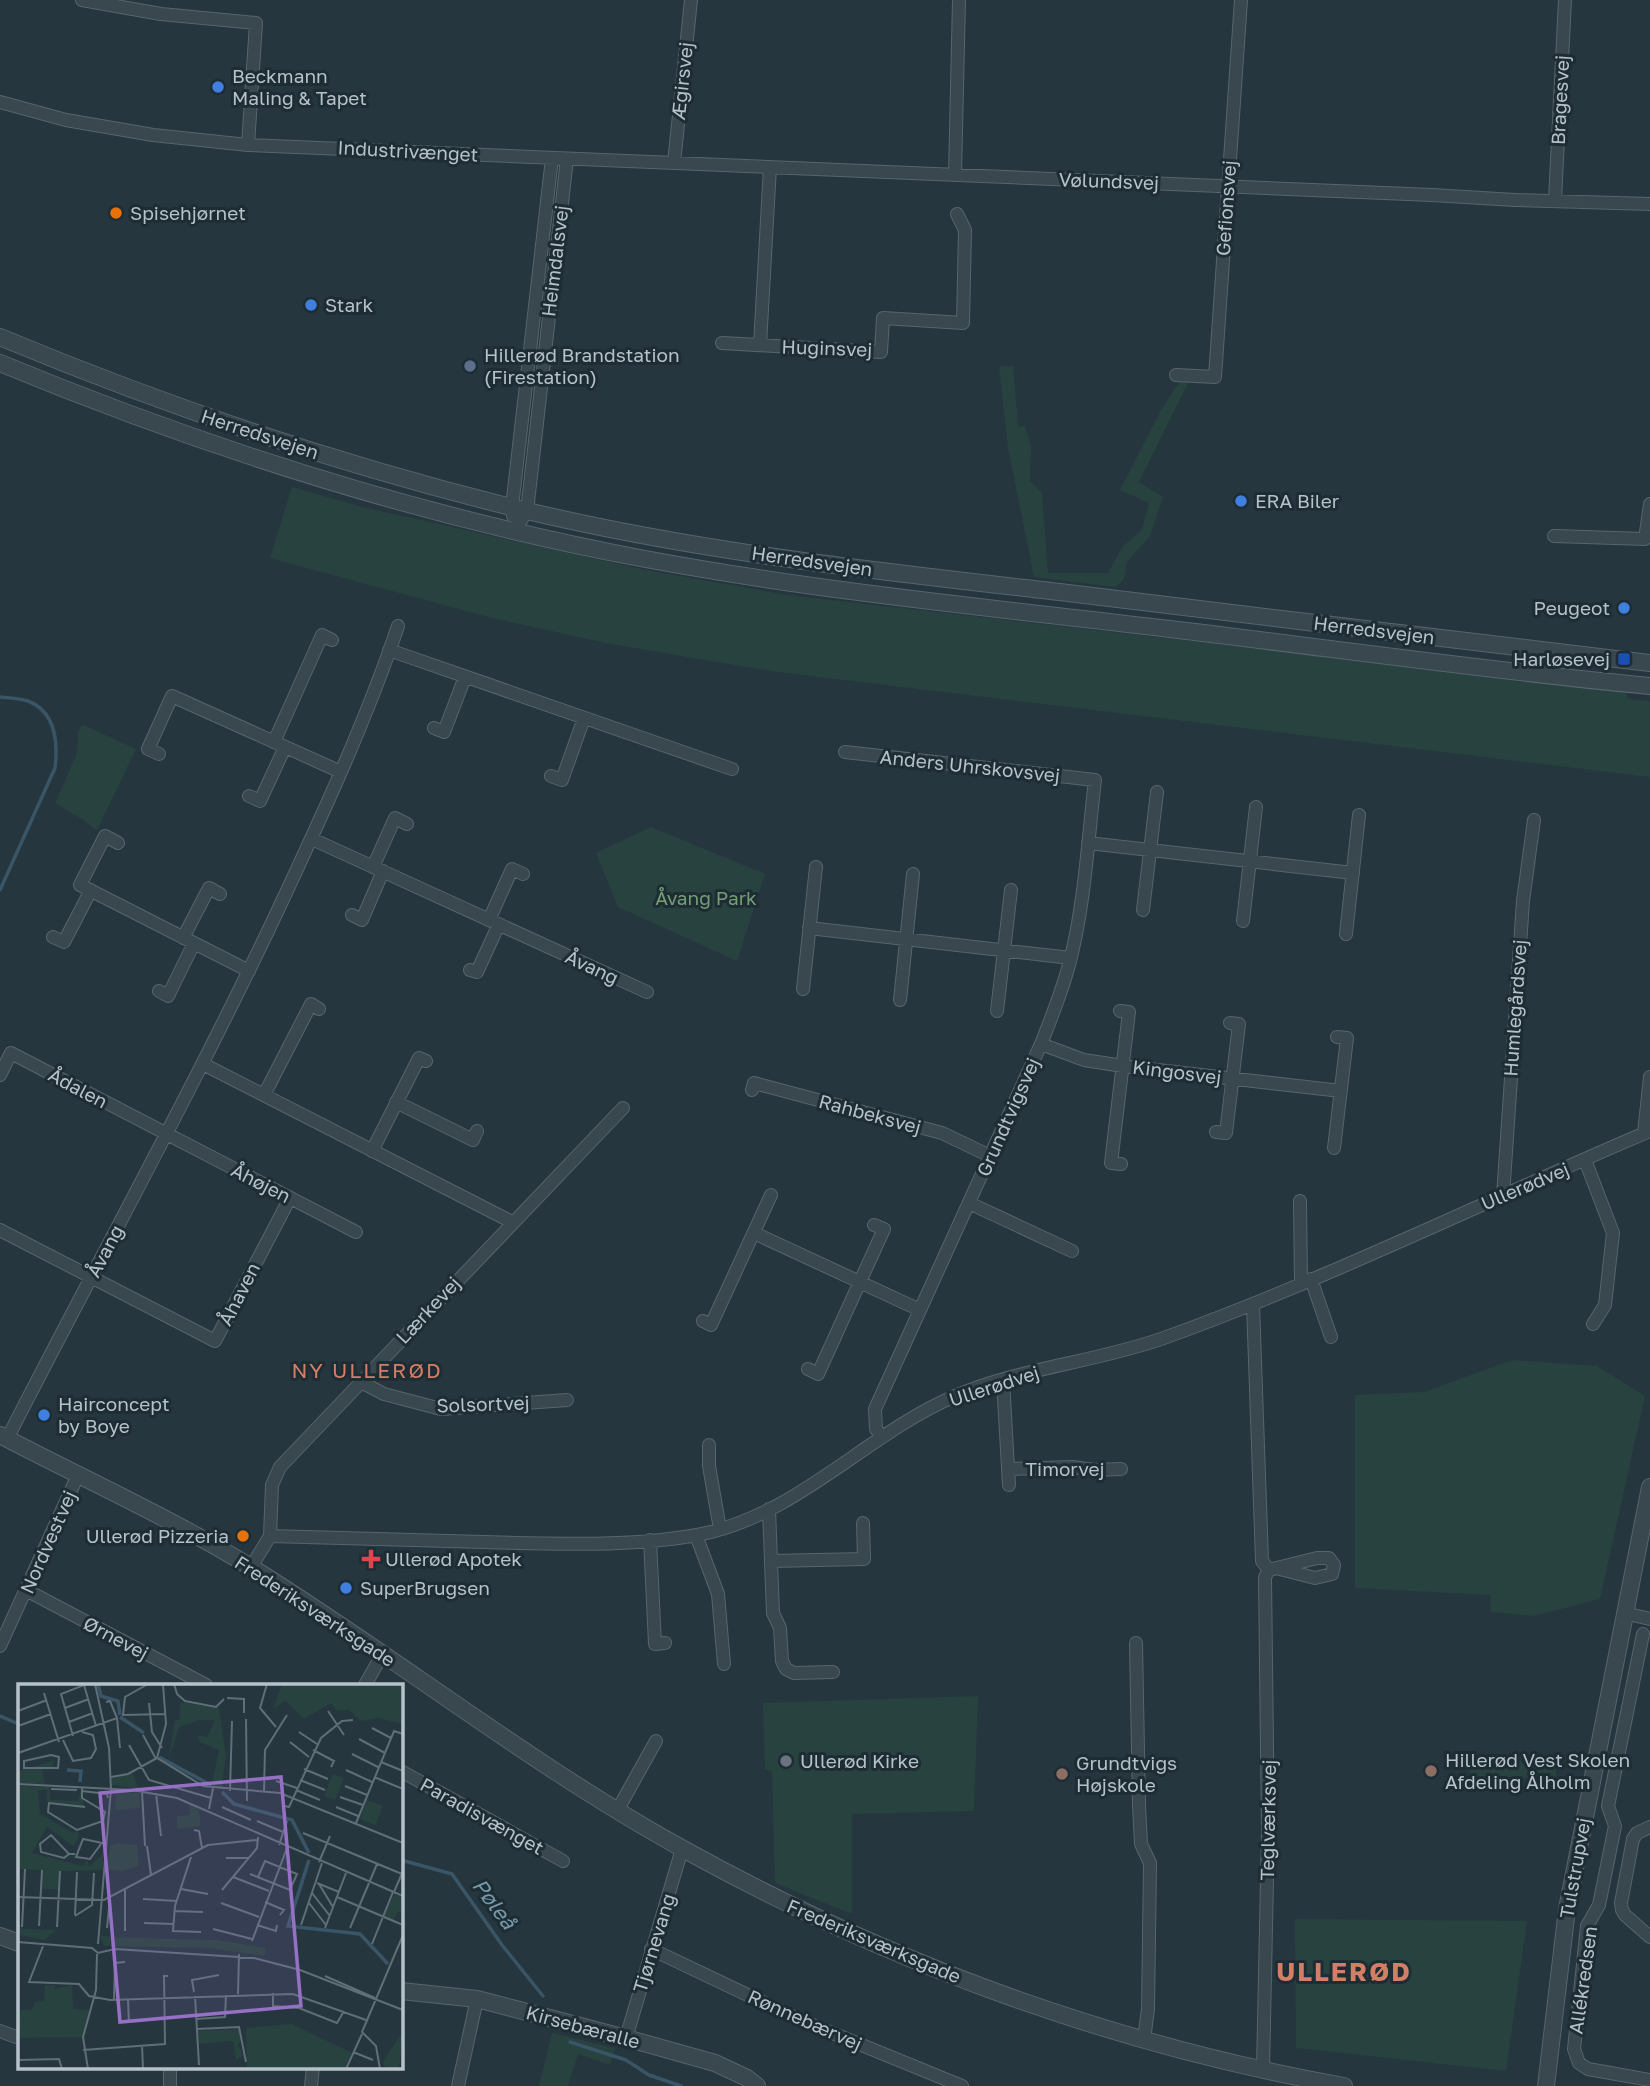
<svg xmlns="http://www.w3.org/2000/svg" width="1650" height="2086" font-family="'Golos Text',sans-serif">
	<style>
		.green { fill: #28423f }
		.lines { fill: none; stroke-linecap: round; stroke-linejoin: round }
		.stream { stroke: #395566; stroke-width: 3.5 }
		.minor-casing { stroke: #57656d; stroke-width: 14 }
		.tertiary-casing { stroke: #57656d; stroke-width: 18 }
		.minor { stroke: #39474f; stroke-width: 12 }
		.tertiary { stroke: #39474f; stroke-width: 16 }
		.shop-dot { fill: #3f7fe0; stroke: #1e2c34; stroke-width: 2.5 }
		.food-dot { fill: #e8710a; stroke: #1e2c34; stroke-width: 2.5 }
		.service-dot { fill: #5c6f8a; stroke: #1e2c34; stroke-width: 2.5 }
		.transit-dot { fill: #1a4fb4; stroke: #1e2c34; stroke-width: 2.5 }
		.health-dot { fill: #e0444e; stroke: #1e2c34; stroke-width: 2.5 }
		.worship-dot { fill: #6b7280; stroke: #1e2c34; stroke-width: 2.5 }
		.education-dot { fill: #8d6e63; stroke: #1e2c34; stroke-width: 2.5 }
		.labels { text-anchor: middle; stroke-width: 6; stroke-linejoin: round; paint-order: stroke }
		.poi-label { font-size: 19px; fill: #b6c2ca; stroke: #1e2c34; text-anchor: start }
		.street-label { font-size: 19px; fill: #b6c2ca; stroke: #1e2c34 }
		.park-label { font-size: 19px; fill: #749f75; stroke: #1e2c34 }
		.neighbourhood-label { font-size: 21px; letter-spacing: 2px; fill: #d37f67; stroke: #1e2c34 }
		.water-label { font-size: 21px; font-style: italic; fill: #7799ac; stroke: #1e2c34 }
		.district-label { font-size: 26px; font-weight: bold; letter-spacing: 2px; fill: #d37f67; stroke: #1e2c34 }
		.inset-river { fill: none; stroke: #395566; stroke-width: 3.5 }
		.inset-road { fill: none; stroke: #5f6e77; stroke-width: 2 }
		.view { fill: #9670c4; fill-opacity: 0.15; stroke: #9670c4; stroke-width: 3.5 }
		.inset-edge { fill: none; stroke: #b6c2ca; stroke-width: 3.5 }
	</style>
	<rect width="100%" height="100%" fill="#25363f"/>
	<path class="green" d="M 999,366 L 1013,366 L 1018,426 L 1025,427 L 1031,446 L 1030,481 L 1042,493 L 1048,573 L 1108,573 L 1123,546 L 1142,530 L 1149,503 L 1120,490 L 1161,410 L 1180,381 L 1188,383 L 1139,482 L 1163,497 L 1150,536 L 1127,562 L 1124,579 L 1115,587 L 1034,577 L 1008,448 Z
		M 292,487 L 362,507 L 641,569 L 788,595 L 1605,688 L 1627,694 L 1627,698 L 1634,700 L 1650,701 L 1650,777 L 778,672 L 711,661 L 606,643 L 488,617 L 270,558 Z
		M 83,725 L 136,749 L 97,830 L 80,818 L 55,803 L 77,753 L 78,731 Z
		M 651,827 L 765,874 L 737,961 L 618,907 L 596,853 Z
		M 1512,1360 L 1597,1366 L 1645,1396 L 1600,1599 L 1534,1616 L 1491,1612 L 1490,1595 L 1355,1588 L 1355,1395 L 1424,1392 Z
		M 978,1696 L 974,1811 L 852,1814 L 852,1914 L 775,1883 L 772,1771 L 765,1769 L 763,1703 Z
		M 1470,1757 L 1481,1757 L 1482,1767 L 1487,1765 L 1496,1767 L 1508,1760 L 1520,1760 L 1523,1764 C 1535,1764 1544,1761 1556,1761 L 1556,1775 L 1553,1778 L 1470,1777 Z
		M 1295,1919 L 1527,1921 L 1506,2071 L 1296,2048 Z
		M 552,2033 L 615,2048 L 610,2065 L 578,2054 L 568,2086 L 539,2086 Z"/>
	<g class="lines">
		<path class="stream" d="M 0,697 C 9,698 20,698 28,701 C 56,712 58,743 55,768 L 0,890
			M 0,1716 L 19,1724
			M 401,1860 L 452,1874 L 502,1945 L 543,1996
			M 570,2042 L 626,2060 L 649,2075 L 681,2086"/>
		<defs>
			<path id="minor" d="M 82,0 L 161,14 L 256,23 L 248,145
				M 0,102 L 66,120 L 153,135 L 248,145 L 1432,195 L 1515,200 L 1650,204
				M 674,163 L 691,0
				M 955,175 L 959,0
				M 1555,200 L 1565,0
				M 722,343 L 881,352 L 883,318 L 963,323 L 965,230 L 957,214
				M 760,345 L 770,167
				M 1176,375 L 1215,377 L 1241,0
				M 513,516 L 512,507 L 552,158
				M 515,530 L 527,511 L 567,159
				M 1554,536 L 1645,539 L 1650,504
				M 389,650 L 732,769
				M 434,728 L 444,732 L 465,677
				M 274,742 L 322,635 L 332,640
				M 845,752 L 1095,780 C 1088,839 1085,900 1071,957 C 1064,987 1052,1016 1041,1044 L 875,1409 L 876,1429 L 882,1437
				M 159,754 L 148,749 L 172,696 L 341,772
				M 551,776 L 562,780 L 584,718
				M 249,796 L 260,801 L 285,747
				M 312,839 L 647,992
				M 118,843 L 105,836 L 80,885 L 249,971
				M 1088,843 L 1353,873
				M 373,867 L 395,818 L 407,824
				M 1143,910 L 1157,792
				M 352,915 L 362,920 L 383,871
				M 489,920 L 512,869 L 523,874
				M 1243,921 L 1256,807
				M 809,928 L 1071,958
				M 1346,934 L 1359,815
				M 53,937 L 64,942 L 91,890
				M 183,938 L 209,888 L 220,894
				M 470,970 L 477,972 L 499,924
				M 803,989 L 816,867
				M 159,991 L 168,996 L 194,943
				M 900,1000 L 913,874
				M 997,1011 L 1011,890
				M 1120,1011 L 1129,1012 L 1111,1163 L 1121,1164
				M 1041,1044 L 1084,1060 L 1123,1066 L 1341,1091
				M 203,1064 L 512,1222
				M 0,1075 L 11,1053 L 356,1232
				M 752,1090 L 754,1083 L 942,1133 L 990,1156
				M 264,1095 L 311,1004 L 319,1009
				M 396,1102 L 473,1140 L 477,1131
				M 1216,1132 L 1226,1133 L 1239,1024 L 1230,1023
				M 1644,1133 L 1650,1077
				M 1334,1148 L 1347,1038 L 1337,1037
				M 372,1151 L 419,1058 L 426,1061
				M 1585,1160 L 1613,1233 L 1605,1305 L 1593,1324
				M 1503,1196 L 1523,901 L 1534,820
				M 1300,1201 L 1301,1283
				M 969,1203 L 1072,1251
				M 0,1230 L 215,1341 L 290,1198
				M 754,1233 L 920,1310
				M 1311,1279 L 1331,1337
				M 1253,1304 L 1262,1561 L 1269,1570
				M 703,1321 L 711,1325 L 771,1195
				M 808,1369 L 818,1374 L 884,1229 L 874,1225
				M 1003,1380 L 1009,1485
				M 361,1382 L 384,1394 L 441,1409 L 567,1400
				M 7,1439 C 100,1257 199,1079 285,895 C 326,807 367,718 398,626
				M 709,1445 L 709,1466 L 720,1529
				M 1008,1469 L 1073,1467 L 1094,1470 L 1121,1469
				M 769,1509 L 773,1613 L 780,1628 L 782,1661 L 786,1669 L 794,1673 L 833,1672
				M 696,1535 L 718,1594 L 724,1664
				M 270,1536 C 341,1538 413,1540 484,1542 C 551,1544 631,1547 697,1535 C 796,1517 866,1434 955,1396 C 1021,1368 1095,1362 1161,1339 C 1328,1279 1487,1200 1650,1131
				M 650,1540 L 655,1644 L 665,1643
				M 771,1561 L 864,1559 L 863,1523
				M 251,1567 L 270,1536 L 272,1485 L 280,1467 L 623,1108
				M 26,1590 L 206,1685
				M 1624,1613 L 1650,1619
				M 1643,1634 L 1608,1806 L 1615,1826 L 1599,1905 L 1587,1926 L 1574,2049 L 1579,2063 L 1588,2069 L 1650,2080
				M 1136,1643 L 1139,1805 L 1141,1844 L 1150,1863 L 1148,2009 L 1144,2040
				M 0,1646 L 78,1475
				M 365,1685 L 382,1655
				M 401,1771 L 563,1861
				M 617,1811 L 656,1741
				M 1650,1827 L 1637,1833 L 1633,1839 L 1621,1903 L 1622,1910 L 1625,1915 L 1650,1937
				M 651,1949 L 798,2019 L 962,2086
				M 0,2031 L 19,2038
				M 626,2038 L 682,1849
				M 1263,2070 L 1268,1832 L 1265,1577 L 1269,1570 L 1317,1558 L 1329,1558 L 1334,1565 L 1332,1574 L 1315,1578 L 1280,1569
				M 170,2086 L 170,2067
				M 311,2086 L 313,2067
				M 458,2086 L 477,1999"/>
			<path id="tertiary" d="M 0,337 C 170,408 344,466 523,510 C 702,553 886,572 1068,593 C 1262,616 1456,641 1650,663
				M 0,363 C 208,449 418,516 640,558 C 815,591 993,608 1170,629 C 1330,648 1490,671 1650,686
				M 0,1435 C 84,1479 173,1519 254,1569 C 400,1660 534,1767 685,1850 C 889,1963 1114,2045 1344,2086
				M 0,1936 L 19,1943
				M 401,1991 L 477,1999 L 626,2038 L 715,2063 L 747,2078 L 757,2086
				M 1546,2086 L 1567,1909 L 1650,1487"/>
		</defs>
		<use href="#minor" class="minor-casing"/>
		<use href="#tertiary" class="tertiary-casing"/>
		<use href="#minor" class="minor"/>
		<use href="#tertiary" class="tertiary"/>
	</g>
	<g class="shop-dot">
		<circle cx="218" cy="87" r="7"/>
		<circle cx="311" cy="305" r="7"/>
		<circle cx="1241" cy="501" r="7"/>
		<circle cx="1624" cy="608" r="7"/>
		<circle cx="44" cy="1415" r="7"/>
		<circle cx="346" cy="1588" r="7"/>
	</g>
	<g class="food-dot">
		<circle cx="116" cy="213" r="7"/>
		<circle cx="243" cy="1536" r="7"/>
	</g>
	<circle class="service-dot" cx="470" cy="366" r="7"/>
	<rect class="transit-dot" x="1617" y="652" width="14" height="14" rx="3.5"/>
	<path class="health-dot" d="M367.5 1548.5h7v7h7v7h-7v7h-7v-7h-7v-7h7z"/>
	<circle class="worship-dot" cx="786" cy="1761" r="7"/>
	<g class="education-dot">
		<circle cx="1431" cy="1771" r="7"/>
		<circle cx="1062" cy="1774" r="7"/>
	</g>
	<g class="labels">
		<g class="poi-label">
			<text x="232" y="83">Beckmann<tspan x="232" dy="22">Maling &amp; Tapet</tspan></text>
			<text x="130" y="220">Spisehjørnet</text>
			<text x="325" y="312">Stark</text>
			<text x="484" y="362">Hillerød Brandstation<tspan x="484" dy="22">(Firestation)</tspan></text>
			<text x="1255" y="508">ERA Biler</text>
			<text x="1610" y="615" text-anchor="end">Peugeot</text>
			<text x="1610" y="666" text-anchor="end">Harløsevej</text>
			<text x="58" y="1411">Hairconcept<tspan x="58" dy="22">by Boye</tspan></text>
			<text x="229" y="1543" text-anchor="end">Ullerød Pizzeria</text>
			<text x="385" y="1566">Ullerød Apotek</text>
			<text x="360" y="1595">SuperBrugsen</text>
			<text x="1445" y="1767">Hillerød Vest Skolen<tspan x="1445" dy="22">Afdeling Ålholm</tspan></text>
			<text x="800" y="1768">Ullerød Kirke</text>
			<text x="1076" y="1770">Grundtvigs<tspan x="1076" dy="22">Højskole</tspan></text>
		</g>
		<g class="street-label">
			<text transform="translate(682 81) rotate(-84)" y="7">Ægirsvej</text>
			<text transform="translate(1560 100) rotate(-87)" y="7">Bragesvej</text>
			<text transform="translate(408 151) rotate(3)" y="7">Industrivænget</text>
			<text transform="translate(1109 181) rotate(2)" y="7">Vølundsvej</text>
			<text transform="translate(1226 208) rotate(-86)" y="7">Gefionsvej</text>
			<text transform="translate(555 261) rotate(-83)" y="7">Heimdalsvej</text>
			<text transform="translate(827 348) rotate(2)" y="7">Huginsvej</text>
			<text transform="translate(260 434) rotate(18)" y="7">Herredsvejen</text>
			<text transform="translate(812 561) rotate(8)" y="7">Herredsvejen</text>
			<text transform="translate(1374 630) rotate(7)" y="7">Herredsvejen</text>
			<text transform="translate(970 766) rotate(6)" y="7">Anders Uhrskovsvej</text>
			<text transform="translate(592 967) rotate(25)" y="7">Åvang</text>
			<text transform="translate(1515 1008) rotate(-86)" y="7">Humlegårdsvej</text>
			<text transform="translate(1177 1072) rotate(7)" y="7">Kingosvej</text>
			<text transform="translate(78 1088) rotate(28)" y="7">Ådalen</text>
			<text transform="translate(870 1114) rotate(15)" y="7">Rahbeksvej</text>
			<text transform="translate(1008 1117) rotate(-66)" y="7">Grundtvigsvej</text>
			<text transform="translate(261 1183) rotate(27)" y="7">Åhøjen</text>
			<text transform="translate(1525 1186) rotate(-23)" y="7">Ullerødvej</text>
			<text transform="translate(105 1251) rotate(-62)" y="7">Åvang</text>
			<text transform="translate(239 1294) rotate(-63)" y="7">Åhaven</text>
			<text transform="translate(428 1310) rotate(-47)" y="7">Lærkevej</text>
			<text transform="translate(994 1386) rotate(-18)" y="7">Ullerødvej</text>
			<text transform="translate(483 1404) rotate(-2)" y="7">Solsortvej</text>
			<text x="1065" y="1476">Timorvej</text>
			<text transform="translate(48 1542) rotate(-66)" y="7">Nordvestvej</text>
			<text transform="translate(315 1611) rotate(33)" y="7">Frederiksværksgade</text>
			<text transform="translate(116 1638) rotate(28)" y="7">Ørnevej</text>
			<text transform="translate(482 1816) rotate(29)" y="7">Paradisvænget</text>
			<text transform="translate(1268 1820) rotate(-89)" y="7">Teglværksvej</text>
			<text transform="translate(1575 1868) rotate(-80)" y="7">Tulstrupvej</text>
			<text transform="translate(874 1941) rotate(23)" y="7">Frederiksværksgade</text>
			<text transform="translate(654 1943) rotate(-73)" y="7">Tjørnevang</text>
			<text transform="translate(1583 1980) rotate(-82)" y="7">Allékredsen</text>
			<text transform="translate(805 2020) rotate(24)" y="7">Rønnebærvej</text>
			<text transform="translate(583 2027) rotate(15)" y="7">Kirsebæralle</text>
		</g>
		<g class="park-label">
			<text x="706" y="905">Åvang Park</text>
		</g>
		<g class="neighbourhood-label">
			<text x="367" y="1378">NY ULLERØD</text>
		</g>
		<g class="water-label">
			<text transform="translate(494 1904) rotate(53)" y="7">Pøleå</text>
		</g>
		<g class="district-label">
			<text x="1344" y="1981">ULLERØD</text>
		</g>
	</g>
	<g transform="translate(18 1684)">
		<rect width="385" height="385" fill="#25363f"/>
		<path d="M 264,0 L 385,0 L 385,40 L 360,34 L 343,37 L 331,26 L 318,26 L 313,19 L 286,35 L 267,17 L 255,25 ZM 162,18 L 201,24 L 208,73 L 203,104 L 195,95 L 201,66 L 182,58 L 179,51 L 189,53 L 197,36 L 181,36 L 161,43 L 150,78 L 157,36 L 162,35 ZM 36,76 L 35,83 L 24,86 L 27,100 L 0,99 L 0,88 ZM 114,89 L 121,105 L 94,101 L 94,94 ZM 315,90 L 326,94 L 317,116 L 306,112 ZM 0,102 L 32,103 L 32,116 L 60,117 L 63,105 L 66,122 L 59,122 L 29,118 L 29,106 L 20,106 L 22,130 L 55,149 L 59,146 L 61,153 L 55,162 L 29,143 L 14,169 L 65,182 L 69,175 L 71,182 L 83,172 L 86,162 L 85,186 L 42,187 L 41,205 L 23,205 L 23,186 L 0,185 ZM 98,109 L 121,109 L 122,124 L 97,126 ZM 349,116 L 365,122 L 357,141 L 342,135 ZM 171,120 L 180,123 L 183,142 L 159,145 L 159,132 L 172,131 ZM 99,159 L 119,161 L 121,182 L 104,187 L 89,185 L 92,162 ZM 376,210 L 385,214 L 385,229 L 380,227 L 376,236 L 366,232 ZM 0,240 L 5,245 L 38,246 L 27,256 L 0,251 ZM 82,251 L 92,253 L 92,261 L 94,253 L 199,256 L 248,264 L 247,272 L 191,264 L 86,262 ZM 27,301 L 37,301 L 37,305 L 54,301 L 55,325 L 72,326 L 64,353 L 0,354 L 0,326 L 14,326 L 17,318 L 26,317 ZM 274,340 L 334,369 L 326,385 L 229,385 L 228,344 ZM 220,345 L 223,356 L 220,362 L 226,371 L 218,376 L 215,357 L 181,360 L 180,347 ZM 385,347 L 381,385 L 366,382 L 365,378 Z" fill="#28423f"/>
		<path class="inset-river" d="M 80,0 L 83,12 L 100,17 L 102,31M 102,33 L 126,49M 141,73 L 193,101M 49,86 L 63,87 L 62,98M 204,108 L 216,120 L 274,136 L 291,169M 291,176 L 270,242 L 342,250 L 370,280"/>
		<path class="inset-road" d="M 77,0 L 91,64 L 93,105 L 80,260M 130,0 L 107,13 L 105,31 L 148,30M 156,0 L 159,10 L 167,17 L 198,23 L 206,15M 249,0 L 242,24 L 258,43M 26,9 L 41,58M 209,14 L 226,15 L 226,29M 88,18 L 92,17 L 99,34M 131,19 L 134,48 L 144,64M 47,24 L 71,15M 0,27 L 29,16M 310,27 L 326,51M 228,35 L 229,117M 51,38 L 75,29M 0,42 L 33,30M 354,44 L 373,54M 281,48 L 299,60M 125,51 L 138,75M 55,52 L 43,10 L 66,1 L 78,42M 341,55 L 367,69M 45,56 L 55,77 L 73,74 L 78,65 L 75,51 L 64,48M 272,58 L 291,73M 111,61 L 131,96 L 193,114M 295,66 L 316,77 L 313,83M 0,69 L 99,34 L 102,64M 334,70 L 360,83M 33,71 L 41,73 L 40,84 L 6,84 L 6,77 ZM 139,74 L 148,40 L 145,0M 363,78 L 385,87M 286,85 L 310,95M 328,86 L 354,98M 93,93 L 110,90 L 139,74 L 185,102 L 262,109 L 385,159M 356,93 L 385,105M 282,96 L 307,106M 258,97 L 279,104M 0,100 L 114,106 L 159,114 L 385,212M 327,102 L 349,111M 64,103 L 64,114 L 87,128 L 85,137 L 59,146 L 30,128 L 31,119 L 67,123M 33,105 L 59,106M 278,106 L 302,116M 64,107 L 89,110 L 90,114M 124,107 L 127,162M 212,107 L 214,37M 246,107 L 247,66 L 269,31M 138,109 L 143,152M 322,113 L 345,121M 267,122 L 271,123 L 303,54 L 324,37 L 335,36M 204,123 L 233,136M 318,123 L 340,132M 191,125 L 195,104M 239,137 L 265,148M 338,139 L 376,47 L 385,50M 176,146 L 181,147 L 184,164M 285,149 L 384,190M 83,160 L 72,175 L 58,173 L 65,155 L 89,160M 261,161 L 269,137M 129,162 L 133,191M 51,170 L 46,174 L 23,168 L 22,160 L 33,151 L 51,170 L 57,170M 173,173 L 157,222 L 155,247 L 183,248M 208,174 L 230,174M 301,178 L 312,152M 232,190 L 272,206 L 279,190 L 247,177 L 240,193M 215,193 L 251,207M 299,199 L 321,208M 301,200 L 315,223M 163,205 L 190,210M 107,206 L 107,247M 204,206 L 239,164 L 240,153M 376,208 L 385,187M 294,209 L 312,232M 0,213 L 86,216 L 190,161 L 239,156M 319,213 L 385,241M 125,215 L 159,217M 247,218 L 266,226 L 262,231M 203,219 L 241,233M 291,219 L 308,241M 156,227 L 185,228M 57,231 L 59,188M 57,232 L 74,221 L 76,189M 126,239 L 156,240M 239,241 L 258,247 L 259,241M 283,241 L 304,179M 21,242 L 24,186M 4,243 L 7,185M 39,243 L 42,187M 89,244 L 92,213M 307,244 L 328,189M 332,244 L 359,180M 195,245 L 234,255M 234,257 L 269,164M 0,258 L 74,264 L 80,269 L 97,265 L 236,274 L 282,286 L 385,326M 354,260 L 375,208M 25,262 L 11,298 L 61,300 L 71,312 L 92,316 L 275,310 L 348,336M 307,292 L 357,314M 176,308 L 174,296 L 201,291M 255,309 L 255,322 L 281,324 L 319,339 L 326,327M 220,310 L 221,270M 177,312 L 181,381M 96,316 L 97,279 L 107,278M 110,316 L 111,339M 178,335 L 207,333 L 208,311M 179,345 L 221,343 L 228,378M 124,361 L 125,385M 65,366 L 147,360 L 146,292 L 150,292M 335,368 L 355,376M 0,376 L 41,375 L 44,385M 70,385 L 65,353 L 78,306 L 79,270M 328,385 L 344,350M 362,385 L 358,362 L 344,348 L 385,251"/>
		<path class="view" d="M 263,93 L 283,322 L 102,338 L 82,109 Z"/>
		<rect width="385" height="385" class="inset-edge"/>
	</g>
</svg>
